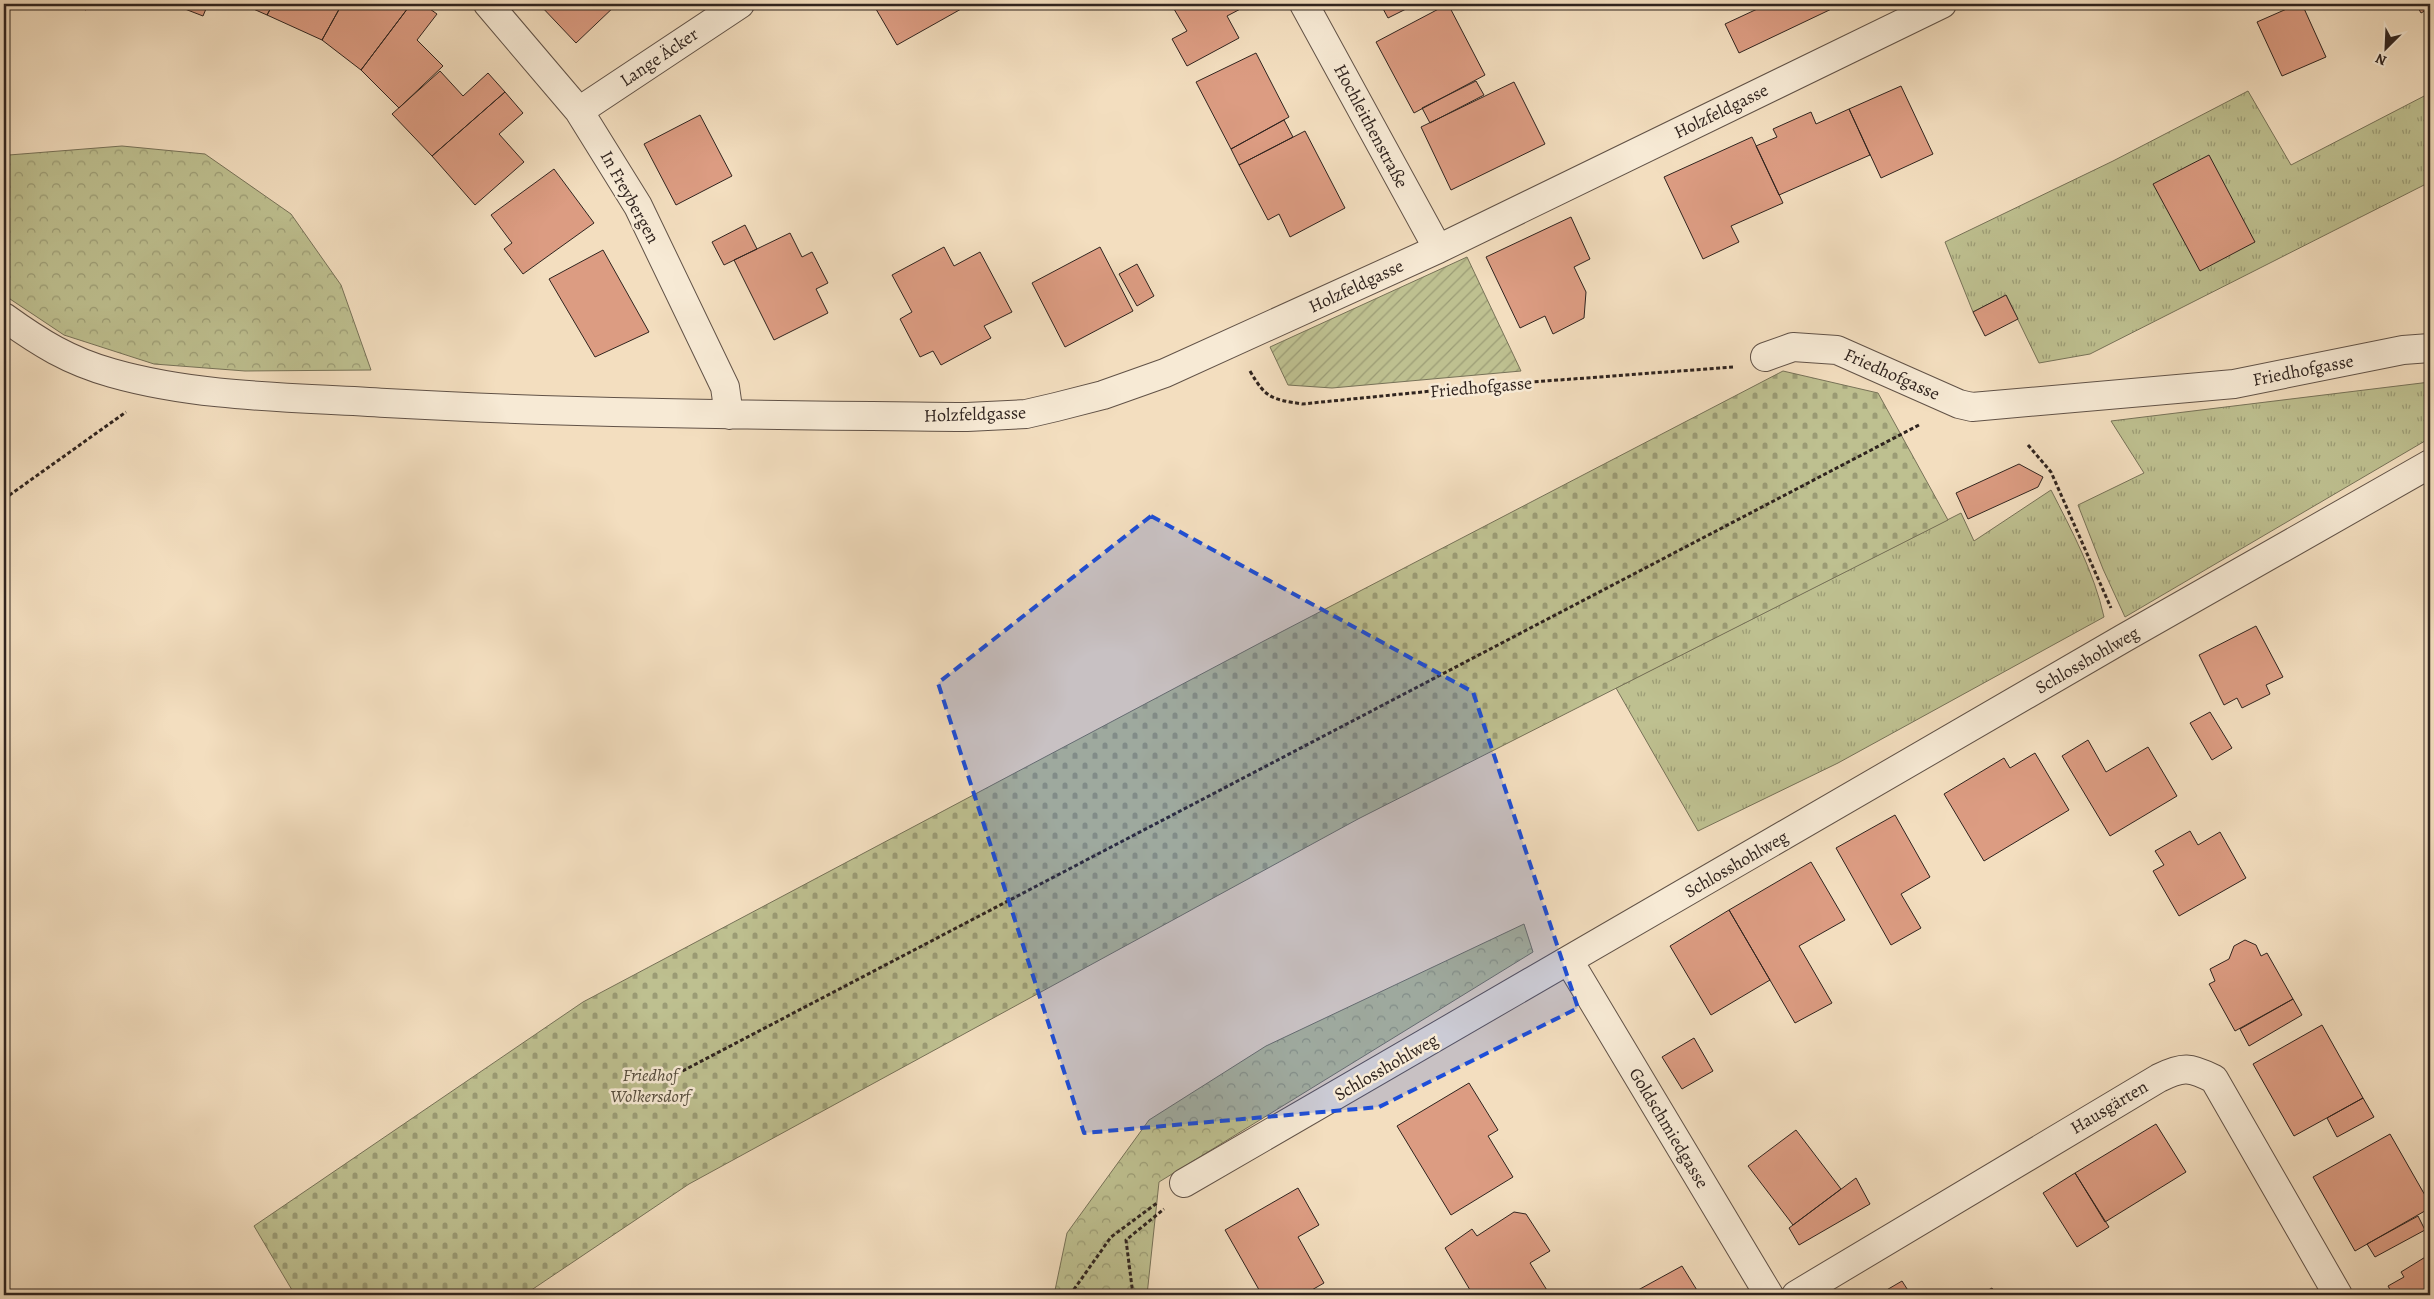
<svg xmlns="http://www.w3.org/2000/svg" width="2434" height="1299" font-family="Alegreya,serif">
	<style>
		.grass { fill: url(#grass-tufts); stroke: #777258 }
		.forest { fill: url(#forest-crowns); stroke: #777258 }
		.cemetery { fill: url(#cemetery-stones); stroke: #777258 }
		.garden { fill: url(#garden-furrows); stroke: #777258 }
		.building { fill: #dc9c82; stroke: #30241f }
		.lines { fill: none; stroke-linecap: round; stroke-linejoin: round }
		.minor-casing { stroke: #615247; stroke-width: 30 }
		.path { stroke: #30241f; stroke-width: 3; stroke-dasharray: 4 2.5; stroke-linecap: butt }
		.minor { stroke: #f7ead5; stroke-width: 28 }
		.marked { fill: #1d4ed8; fill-opacity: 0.2; stroke: #1d4ed8; stroke-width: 4; stroke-dasharray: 10 6; stroke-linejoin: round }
		.labels { text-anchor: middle; stroke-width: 5; stroke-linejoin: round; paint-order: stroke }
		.street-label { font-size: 18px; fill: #30241f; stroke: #f7ead5 }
		.park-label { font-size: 18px; font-style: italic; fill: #544b3b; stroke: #f7ead5 }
	</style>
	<defs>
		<pattern id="grass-tufts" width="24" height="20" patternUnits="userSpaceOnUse" patternTransform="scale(1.25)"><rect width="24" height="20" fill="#bec090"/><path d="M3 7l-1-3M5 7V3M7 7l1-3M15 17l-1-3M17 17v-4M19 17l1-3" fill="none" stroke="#9b9c75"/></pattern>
		<pattern id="forest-crowns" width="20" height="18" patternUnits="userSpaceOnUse" patternTransform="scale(1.25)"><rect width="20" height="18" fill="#bec090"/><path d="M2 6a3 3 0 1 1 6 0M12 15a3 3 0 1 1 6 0" fill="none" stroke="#9b9c75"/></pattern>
		<pattern id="cemetery-stones" width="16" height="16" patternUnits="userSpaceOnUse" patternTransform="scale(1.25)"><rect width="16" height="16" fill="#bec090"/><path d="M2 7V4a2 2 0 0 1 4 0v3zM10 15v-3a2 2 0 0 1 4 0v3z" fill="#9b9c75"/></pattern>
		<pattern id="garden-furrows" width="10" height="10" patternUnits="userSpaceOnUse" patternTransform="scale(1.25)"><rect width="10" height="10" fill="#bec090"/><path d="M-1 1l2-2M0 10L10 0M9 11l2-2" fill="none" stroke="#9b9c75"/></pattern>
	</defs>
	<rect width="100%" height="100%" fill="#f3debf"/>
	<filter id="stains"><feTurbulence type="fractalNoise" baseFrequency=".004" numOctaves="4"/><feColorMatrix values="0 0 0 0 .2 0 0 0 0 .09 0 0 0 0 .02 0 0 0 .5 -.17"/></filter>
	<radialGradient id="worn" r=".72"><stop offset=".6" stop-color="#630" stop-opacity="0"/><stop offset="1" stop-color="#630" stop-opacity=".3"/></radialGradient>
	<path class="grass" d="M 2248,91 L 2291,165 L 2430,93 L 2430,182 L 2090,354 L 2039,363 L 2006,295 L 1973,312 L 1945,242 L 2113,161 Z
		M 2430,382 L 2430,438 L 2125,617 L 2103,569 L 2078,505 L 2144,473 L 2111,421 Z
		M 2051,490 C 2072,531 2094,572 2104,617 L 1838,763 L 1698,831 L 1616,688 L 1961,513 L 1974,541 Z"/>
	<path class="forest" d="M 122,146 L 205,154 L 291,214 L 341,285 L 371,370 L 245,371 L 154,364 L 64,335 L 4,295 L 4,154 L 9,155 Z
		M 1524,924 L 1533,952 L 1159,1182 L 1147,1295 L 1054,1295 L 1067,1233 L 1149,1120 L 1266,1046 Z"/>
	<path class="cemetery" d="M 1783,371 L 1878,393 L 1948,520 L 1358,819 L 689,1184 L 524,1295 L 295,1295 L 254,1226 L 583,1002 L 1260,643 Z"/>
	<path class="garden" d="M 1467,257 L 1521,371 L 1332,388 L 1288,385 L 1270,347 Z"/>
	<path class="building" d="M 70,4 L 89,4 L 86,10 Z
		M 172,4 L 208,4 L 203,16 Z
		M 242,4 L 273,4 L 267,15 Z
		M 273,4 L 342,4 L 322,40 L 267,15 Z
		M 342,4 L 368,4 L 374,8 L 377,4 L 411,4 L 361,70 L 322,40 Z
		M 411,4 L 423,4 L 437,14 L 417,40 L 443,66 L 399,108 L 361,70 Z
		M 539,4 L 617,4 L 576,43 Z
		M 873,4 L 970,4 L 897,45 Z
		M 1171,4 L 1250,4 L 1227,16 L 1239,38 L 1187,66 L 1172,39 L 1187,31 Z
		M 1383,4 L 1416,4 L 1388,18 L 1381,5 Z
		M 1448,4 L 1485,75 L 1414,113 L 1376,42 Z
		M 1768,4 L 1842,4 L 1739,53 L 1725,24 Z
		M 2298,4 L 2302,4 L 2326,57 L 2282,76 L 2257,22 Z
		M 2416,4 L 2430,4 L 2430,8 L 2421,13 Z
		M 1256,53 L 1289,117 L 1231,149 L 1196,82 Z
		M 440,71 L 463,96 L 488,73 L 505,92 L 432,156 L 392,114 Z
		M 1476,81 L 1484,95 L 1430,123 L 1422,108 Z
		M 1514,82 L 1545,144 L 1451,190 L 1421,127 Z
		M 1901,86 L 1933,154 L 1881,178 L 1849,109 Z
		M 505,92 L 523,113 L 499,134 L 524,162 L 475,205 L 432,156 Z
		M 1849,109 L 1870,155 L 1779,195 L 1756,146 L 1777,137 L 1773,129 L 1811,112 L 1816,124 Z
		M 700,115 L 732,176 L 676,205 L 644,144 Z
		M 1284,120 L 1293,137 L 1239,165 L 1231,149 Z
		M 1305,131 L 1345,208 L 1290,237 L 1279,214 L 1268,220 L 1239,165 Z
		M 1752,137 L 1783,203 L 1731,226 L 1739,242 L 1703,259 L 1664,177 Z
		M 2209,155 L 2255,242 L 2200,271 L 2153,184 Z
		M 554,169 L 594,223 L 523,274 L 504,249 L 512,243 L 491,215 Z
		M 1571,217 L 1590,259 L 1574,267 L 1586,292 L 1584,318 L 1553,334 L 1545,316 L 1520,328 L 1486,257 Z
		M 745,225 L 757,249 L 724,265 L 712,242 Z
		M 790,233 L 802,257 L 812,252 L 828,283 L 816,289 L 828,313 L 774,340 L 734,260 Z
		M 944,247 L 954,266 L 980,252 L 1012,312 L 984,326 L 991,338 L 941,365 L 933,351 L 920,357 L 900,319 L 912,312 L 892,275 Z
		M 1100,247 L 1133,311 L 1065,347 L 1032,283 Z
		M 603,250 L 649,332 L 595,357 L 549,279 Z
		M 1137,264 L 1154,296 L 1137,306 L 1119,274 Z
		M 2006,295 L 2018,319 L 1985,336 L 1973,312 Z
		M 2019,464 L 2043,477 L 2038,487 L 1968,519 L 1956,493 Z
		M 2256,626 L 2283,677 L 2266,685 L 2270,694 L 2242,708 L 2237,698 L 2224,705 L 2199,655 Z
		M 2210,712 L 2232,748 L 2212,760 L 2190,723 Z
		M 2088,740 L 2106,772 L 2148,747 L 2177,796 L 2110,836 L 2062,756 Z
		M 2035,753 L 2069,810 L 1984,861 L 1944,794 L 2004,758 L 2010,768 Z
		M 1895,815 L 1930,877 L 1901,894 L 1921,928 L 1891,945 L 1836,848 Z
		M 2190,831 L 2198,845 L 2220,832 L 2246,878 L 2179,916 L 2153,871 L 2164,865 L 2155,851 Z
		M 1811,862 L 1845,920 L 1799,946 L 1832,1003 L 1795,1023 L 1729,910 Z
		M 1729,910 L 1770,980 L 1711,1015 L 1670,946 Z
		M 2245,940 L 2256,945 L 2261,956 L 2267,953 L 2293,999 L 2235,1031 L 2209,984 L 2215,981 L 2210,969 L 2229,959 L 2234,946 Z
		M 2293,999 L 2302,1015 L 2249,1046 L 2240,1029 Z
		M 2322,1025 L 2363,1098 L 2294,1136 L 2253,1064 Z
		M 1694,1038 L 1713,1071 L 1682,1089 L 1662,1057 Z
		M 1469,1083 L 1498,1130 L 1488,1136 L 1513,1177 L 1451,1215 L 1397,1126 Z
		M 2363,1098 L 2374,1117 L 2337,1137 L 2327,1118 Z
		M 2156,1124 L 2186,1172 L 2105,1222 L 2075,1173 Z
		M 1796,1130 L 1841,1189 L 1793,1225 L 1748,1166 Z
		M 2390,1134 L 2430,1204 L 2430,1208 L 2355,1251 L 2313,1177 Z
		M 2075,1173 L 2109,1227 L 2077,1247 L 2043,1193 Z
		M 1856,1178 L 1870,1204 L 1799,1245 L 1789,1228 Z
		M 1298,1188 L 1319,1225 L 1298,1237 L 1324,1283 L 1303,1295 L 1262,1295 L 1225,1230 Z
		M 1514,1212 L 1526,1214 L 1550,1251 L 1530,1263 L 1550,1295 L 1473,1295 L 1445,1248 L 1472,1229 L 1477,1236 Z
		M 2418,1216 L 2425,1230 L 2375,1257 L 2367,1244 Z
		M 2427,1256 L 2430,1260 L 2430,1295 L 2393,1295 L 2388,1286 L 2404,1277 L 2401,1272 Z
		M 1682,1266 L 1700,1295 L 1629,1295 Z
		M 1902,1281 L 1911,1295 L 1878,1295 Z
		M 1992,1288 L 1996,1295 L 1979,1295 Z"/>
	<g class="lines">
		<defs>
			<path id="minor" d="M 488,4 L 579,111 L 638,206 L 725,387 L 729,415
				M 1304,4 L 1438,249
				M 579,111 L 740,4
				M 4,317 C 40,343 69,361 112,373 C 200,398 295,397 386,403 C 580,414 773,415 967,417 L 1026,414 L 1056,407 L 1103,395 L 1165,373 L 1438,249 L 1942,4
				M 1765,357 L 1793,347 L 1837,350 L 1959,404 L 1972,407 L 2234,384 L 2403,350 L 2430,348
				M 1569,961 L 1769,1295
				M 1184,1183 L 2124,638 L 2430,464
				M 1796,1295 L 2159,1078 C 2183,1066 2190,1067 2214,1079 L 2338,1295"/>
		</defs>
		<use href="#minor" class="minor-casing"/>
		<path class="path" d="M 1250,371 C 1266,399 1272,399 1302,404 L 1492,385 L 1733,367
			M 2028,445 L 2051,472 L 2111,608
			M 4,499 L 126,412
			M 671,1077 L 1919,425
			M 1070,1295 L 1111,1237 L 1157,1203
			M 1133,1295 L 1126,1240 L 1164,1209"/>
		<use href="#minor" class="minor"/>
	</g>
	<path class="marked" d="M 1151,516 L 1473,692 L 1578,1008 L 1379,1107 L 1084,1133 L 938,683 Z"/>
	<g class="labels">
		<g class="street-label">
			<text transform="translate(659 57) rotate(-34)" y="6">Lange Äcker</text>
			<text transform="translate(1721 111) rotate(-26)" y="6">Holzfeldgasse</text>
			<text transform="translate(1371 126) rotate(62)" y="6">Hochleithenstraße</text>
			<text transform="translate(630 197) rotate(61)" y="6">In Freybergen</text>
			<text transform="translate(1356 286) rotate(-25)" y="6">Holzfeldgasse</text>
			<text transform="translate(2303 370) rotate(-11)" y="6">Friedhofgasse</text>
			<text transform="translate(1892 374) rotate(24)" y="6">Friedhofgasse</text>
			<text transform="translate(1481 387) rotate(-5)" y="6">Friedhofgasse</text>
			<text transform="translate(975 414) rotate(-2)" y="6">Holzfeldgasse</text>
			<text transform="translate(2087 660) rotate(-30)" y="6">Schlosshohlweg</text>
			<text transform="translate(1736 864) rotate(-30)" y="6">Schlosshohlweg</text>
			<text transform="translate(1386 1067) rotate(-30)" y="6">Schlosshohlweg</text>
			<text transform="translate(2109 1107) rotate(-31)" y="6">Hausgärten</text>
			<text transform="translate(1669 1128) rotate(59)" y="6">Goldschmiedgasse</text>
		</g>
		<g class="park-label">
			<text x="650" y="1081">Friedhof<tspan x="650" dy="21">Wolkersdorf</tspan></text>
		</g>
	</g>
	<rect width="2434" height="1299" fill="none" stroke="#f3debf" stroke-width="20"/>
	<rect x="5" y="5" width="2424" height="1289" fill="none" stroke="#30241f" stroke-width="2.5"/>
	<rect x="10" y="10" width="2414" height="1279" fill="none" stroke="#30241f"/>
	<g transform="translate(2386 48) rotate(204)" stroke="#f7ead5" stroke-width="4" paint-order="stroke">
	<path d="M0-4L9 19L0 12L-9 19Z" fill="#30241f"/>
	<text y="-8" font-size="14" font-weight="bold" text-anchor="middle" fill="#30241f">N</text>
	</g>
	<rect width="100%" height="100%" filter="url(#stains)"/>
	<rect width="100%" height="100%" fill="url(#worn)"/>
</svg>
